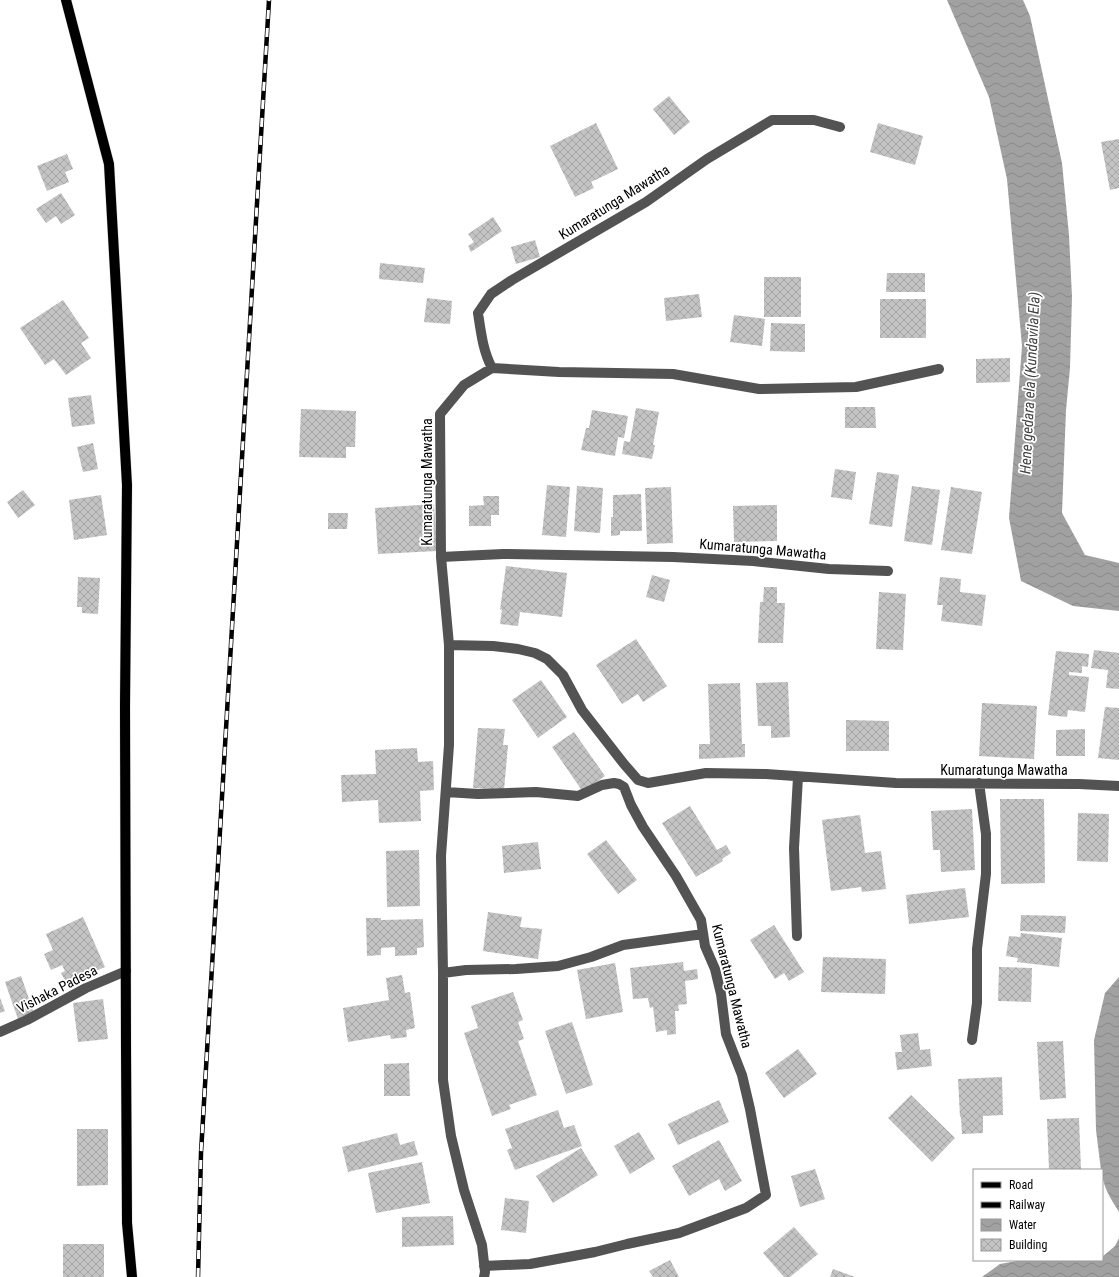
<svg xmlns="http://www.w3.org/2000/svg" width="1119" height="1277" font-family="'Roboto Condensed',sans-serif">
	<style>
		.water { fill: url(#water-waves) }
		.building { fill: url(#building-cross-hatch) }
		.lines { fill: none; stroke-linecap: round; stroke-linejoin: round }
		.major-casing { stroke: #dbdbdb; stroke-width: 11 }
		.minor { stroke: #535353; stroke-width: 10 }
		.major { stroke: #000; stroke-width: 10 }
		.rail-casing { stroke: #000; stroke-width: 4.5 }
		.rail { stroke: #fff; stroke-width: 3; stroke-dasharray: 9; stroke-linecap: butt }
		.labels { text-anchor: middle; stroke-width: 3.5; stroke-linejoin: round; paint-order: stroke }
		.street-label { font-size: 14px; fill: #000; stroke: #fff }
		.water-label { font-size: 15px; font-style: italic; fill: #424242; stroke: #fff }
	</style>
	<defs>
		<pattern id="water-waves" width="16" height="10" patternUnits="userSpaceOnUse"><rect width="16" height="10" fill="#a1a1a1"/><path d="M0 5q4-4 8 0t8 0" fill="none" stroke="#898989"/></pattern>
		<pattern id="building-cross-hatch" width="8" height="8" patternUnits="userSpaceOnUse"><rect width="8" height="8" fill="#c3c3c3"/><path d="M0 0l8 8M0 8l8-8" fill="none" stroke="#a6a6a6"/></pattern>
	</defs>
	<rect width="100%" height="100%" fill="#fff"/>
	<path class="water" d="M 947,0 L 1023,0 L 1030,16 L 1062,163 L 1069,235 L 1072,297 L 1070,368 L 1066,410 L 1062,513 L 1085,555 L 1119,563 L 1119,611 L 1073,606 L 1021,581 L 1009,518 L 1022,346 L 1007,179 L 989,97 Z
		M 1119,977 L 1119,1212 C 1111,1199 1102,1186 1102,1170 L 1101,1170 L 1096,1130 L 1094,1040 L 1105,993 Z
		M 1119,1238 L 1119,1277 L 982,1277 L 1000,1264 L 1023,1260 L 1102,1260 L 1102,1257 L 1115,1246 Z"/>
	<path class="building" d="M 669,96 L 690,122 L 674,135 L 653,109 Z
		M 596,123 L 618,169 L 591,182 L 594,188 L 575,197 L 550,146 Z
		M 878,123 L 923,136 L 915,165 L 870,152 Z
		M 1119,139 L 1119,188 L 1110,190 L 1101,142 Z
		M 67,154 L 73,169 L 65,172 L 69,182 L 47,191 L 37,166 Z
		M 61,193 L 75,215 L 61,224 L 56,216 L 46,223 L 36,209 Z
		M 493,217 L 502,231 L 471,252 L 468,246 L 474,242 L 468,234 Z
		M 535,240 L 540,257 L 516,264 L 511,247 Z
		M 380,263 L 425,268 L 423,283 L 379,279 Z
		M 887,273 L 925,273 L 925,292 L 886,292 Z
		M 764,277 L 801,277 L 801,317 L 764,317 Z
		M 699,294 L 702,317 L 666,321 L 664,298 Z
		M 427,298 L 452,301 L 450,324 L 424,322 Z
		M 880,299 L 926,299 L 926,338 L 880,338 Z
		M 63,300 L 89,338 L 81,343 L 91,358 L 66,375 L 54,359 L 45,365 L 20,328 Z
		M 734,315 L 765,319 L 762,346 L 730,342 Z
		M 771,323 L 805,324 L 805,352 L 770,351 Z
		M 1010,358 L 1010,382 L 976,383 L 976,359 Z
		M 91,395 L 95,424 L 72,427 L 68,398 Z
		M 845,407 L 875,407 L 876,428 L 845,428 Z
		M 636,408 L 659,412 L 653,445 L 655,445 L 652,459 L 622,454 L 624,441 L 630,442 Z
		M 301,409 L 356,411 L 355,447 L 346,447 L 346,458 L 299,457 Z
		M 592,410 L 628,416 L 624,438 L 618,437 L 615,456 L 581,450 L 586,428 L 589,428 Z
		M 93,443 L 98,469 L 83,472 L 77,447 Z
		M 835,469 L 856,472 L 852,500 L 831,497 Z
		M 877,472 L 899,475 L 892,527 L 869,524 Z
		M 547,485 L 570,487 L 566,537 L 542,535 Z
		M 577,486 L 603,488 L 600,533 L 574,531 Z
		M 912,486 L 940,490 L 932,545 L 904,541 Z
		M 671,487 L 673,543 L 647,544 L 645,488 Z
		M 951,487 L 982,492 L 972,554 L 941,550 Z
		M 23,490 L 35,505 L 18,518 L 7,502 Z
		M 641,494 L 642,531 L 620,531 L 620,535 L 611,536 L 611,517 L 613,517 L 613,495 Z
		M 101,495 L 107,535 L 74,540 L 69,500 Z
		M 483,496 L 499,496 L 499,515 L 491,515 L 491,526 L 469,526 L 469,506 L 484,505 Z
		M 434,504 L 437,551 L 378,554 L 375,508 Z
		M 777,505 L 777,541 L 734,542 L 733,506 Z
		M 328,513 L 348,513 L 347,529 L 328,529 Z
		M 506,566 L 567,573 L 562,617 L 520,612 L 518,626 L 500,624 L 502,609 L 500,610 Z
		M 652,575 L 670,580 L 664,602 L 646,597 Z
		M 78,577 L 100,578 L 98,614 L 82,613 L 82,607 L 77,607 Z
		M 940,577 L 961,579 L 960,592 L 986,595 L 982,626 L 941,621 L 943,605 L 937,605 Z
		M 764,587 L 777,587 L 777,603 L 785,603 L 783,643 L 758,643 L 760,602 L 763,602 Z
		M 879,592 L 906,594 L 903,650 L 876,649 Z
		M 636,639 L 667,686 L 643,702 L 638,694 L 622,704 L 596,665 Z
		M 1094,650 L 1119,653 L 1119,689 L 1106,688 L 1108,670 L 1091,668 Z
		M 1056,651 L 1089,654 L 1088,667 L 1082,666 L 1082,673 L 1069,672 L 1069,675 L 1089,677 L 1085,712 L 1068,710 L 1067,717 L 1048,715 Z
		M 541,680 L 567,717 L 538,738 L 512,700 Z
		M 788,682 L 790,737 L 771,738 L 771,726 L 758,726 L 756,683 Z
		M 740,683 L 742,744 L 745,744 L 745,757 L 699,759 L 699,744 L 710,744 L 708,684 Z
		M 982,703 L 1037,706 L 1034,759 L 979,756 Z
		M 1105,707 L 1119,708 L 1119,760 L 1098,758 Z
		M 846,720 L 889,721 L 889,751 L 846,751 Z
		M 478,728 L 505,729 L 503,745 L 508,745 L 504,790 L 473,788 Z
		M 1085,729 L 1085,756 L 1056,756 L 1056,730 Z
		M 574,732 L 605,776 L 583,792 L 552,747 Z
		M 417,748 L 418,762 L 433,761 L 434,790 L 420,791 L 421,821 L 379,823 L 378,800 L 342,802 L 341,775 L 376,774 L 375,750 Z
		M 1000,799 L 1044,799 L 1045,883 L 1001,884 Z
		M 690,806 L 717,850 L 726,845 L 731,853 L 722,859 L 723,861 L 696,877 L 662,823 Z
		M 972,809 L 975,870 L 941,872 L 940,850 L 933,850 L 931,811 Z
		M 1078,813 L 1109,814 L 1108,862 L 1077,861 Z
		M 860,815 L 865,853 L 881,851 L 886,889 L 862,892 L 861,887 L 831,891 L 822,820 Z
		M 606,840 L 637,880 L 618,894 L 587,854 Z
		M 538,842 L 541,869 L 504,873 L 502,846 Z
		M 419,850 L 420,906 L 387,907 L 386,851 Z
		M 965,888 L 969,917 L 909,924 L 906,895 Z
		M 488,912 L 522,917 L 520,927 L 542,929 L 538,959 L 483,951 Z
		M 1021,915 L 1066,916 L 1065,933 L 1020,931 Z
		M 83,917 L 105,967 L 67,984 L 61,973 L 65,971 L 62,965 L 51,970 L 44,954 L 53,950 L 46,934 Z
		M 366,918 L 381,918 L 381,920 L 423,919 L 424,947 L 417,948 L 417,955 L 395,956 L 395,947 L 381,948 L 381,955 L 367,956 Z
		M 774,925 L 804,972 L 789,981 L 784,973 L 775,979 L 750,940 Z
		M 1021,933 L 1062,938 L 1059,967 L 1017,962 L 1018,958 L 1006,956 L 1009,936 L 1020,937 Z
		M 823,957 L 886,959 L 885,994 L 821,992 Z
		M 683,962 L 684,971 L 697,969 L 698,979 L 685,981 L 687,1004 L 678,1005 L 679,1011 L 675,1011 L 676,1034 L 667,1035 L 667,1030 L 656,1032 L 653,1007 L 650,1008 L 648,998 L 633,999 L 630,968 Z
		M 615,963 L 623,1012 L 586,1019 L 577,970 Z
		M 999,967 L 1032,968 L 1031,1002 L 998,1001 Z
		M 402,975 L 405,993 L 410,992 L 415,1028 L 406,1030 L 407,1037 L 391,1039 L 390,1035 L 348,1042 L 343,1008 L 389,1000 L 386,978 Z
		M 21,976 L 34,1013 L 18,1019 L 5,982 Z
		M 513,992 L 523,1020 L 518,1022 L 524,1039 L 518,1041 L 537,1095 L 509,1105 L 511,1109 L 492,1116 L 464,1033 L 478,1028 L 471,1006 Z
		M 0,998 L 5,1011 L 0,1013 Z
		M 103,999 L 108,1039 L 78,1042 L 73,1003 Z
		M 572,1022 L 593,1085 L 566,1094 L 545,1031 Z
		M 918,1033 L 920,1050 L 930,1049 L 932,1066 L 897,1070 L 895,1052 L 902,1052 L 900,1035 Z
		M 1063,1041 L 1066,1098 L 1040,1100 L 1037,1042 Z
		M 798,1049 L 817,1074 L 784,1098 L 765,1073 Z
		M 409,1063 L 410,1096 L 384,1096 L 384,1064 Z
		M 1002,1077 L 1003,1115 L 983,1116 L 983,1133 L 962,1134 L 961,1117 L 960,1117 L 958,1079 Z
		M 911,1095 L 955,1138 L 932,1162 L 888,1118 Z
		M 719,1100 L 729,1122 L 678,1145 L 668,1124 Z
		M 558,1110 L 564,1128 L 574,1125 L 582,1146 L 515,1170 L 507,1150 L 512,1148 L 505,1129 Z
		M 1079,1118 L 1081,1170 L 1049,1170 L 1047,1119 Z
		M 77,1129 L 108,1129 L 108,1185 L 77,1186 Z
		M 639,1132 L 655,1159 L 630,1174 L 614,1146 Z
		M 397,1133 L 400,1145 L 414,1141 L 418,1155 L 348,1172 L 342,1147 Z
		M 719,1140 L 742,1181 L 725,1191 L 719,1179 L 689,1196 L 672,1166 Z
		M 581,1148 L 598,1175 L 553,1203 L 536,1176 Z
		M 422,1162 L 430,1203 L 376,1213 L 368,1173 Z
		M 815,1169 L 825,1199 L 800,1207 L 791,1176 Z
		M 505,1198 L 529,1201 L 526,1233 L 501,1230 Z
		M 453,1216 L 454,1245 L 402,1247 L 402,1217 Z
		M 794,1227 L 818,1254 L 790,1277 L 784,1277 L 763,1253 Z
		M 63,1244 L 104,1244 L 104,1277 L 63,1277 Z
		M 670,1260 L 679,1277 L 653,1277 L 649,1271 Z
		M 833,1269 L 855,1277 L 830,1277 Z"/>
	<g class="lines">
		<defs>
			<path id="major" d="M 66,0 L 109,164 L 127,485 L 125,706 L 126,1046 L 127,1223 L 132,1277"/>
		</defs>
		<use href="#major" class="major-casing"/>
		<path class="minor" d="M 492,368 L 559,372 L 673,374 L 759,389 L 856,387 L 939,369
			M 441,557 L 503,554 L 673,557 L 753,561 L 829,569 L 888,571
			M 449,645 L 493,646 L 518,649 L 535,653 L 547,659 L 563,675 L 582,710 L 624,764 L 638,780 L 648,783 L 706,773 L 766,774 L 896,783 L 1079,784 L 1119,786
			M 446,792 L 478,794 L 536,792 L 578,796 L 602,785 L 614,783 L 619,784 L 624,787 L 631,805 L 643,827 L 676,876 L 701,920 L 705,946 L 715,969 L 721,994 L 726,1034 L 742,1075 L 750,1109 L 766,1195 L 746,1208 L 679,1233 L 627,1244 L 595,1252 L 530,1264 L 484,1266
			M 797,936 L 794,848 L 798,777
			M 443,973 L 466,970 L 516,969 L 558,966 L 591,957 L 623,945 L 703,934
			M 0,1032 L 27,1020 L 86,988 L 126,971
			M 972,1040 L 977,1003 L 977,949 L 986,874 L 986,834 L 979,783
			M 484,1277 L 485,1272 L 482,1245 L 464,1190 L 451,1136 L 443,1080 L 443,973 L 441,856 L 449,745 L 449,645 L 441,557 L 440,414 L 464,385 L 492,368 C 483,351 481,333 478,313 L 491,294 L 512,280 L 646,202 L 707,159 L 772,120 L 814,120 L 840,127"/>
		<use href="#major" class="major"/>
		<defs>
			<path id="rail" d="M 198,1277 L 201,1153 L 269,0"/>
		</defs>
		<use href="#rail" class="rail-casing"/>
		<use href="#rail" class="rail"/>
	</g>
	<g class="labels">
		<g class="street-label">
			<text transform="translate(614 202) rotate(-32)" y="5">Kumaratunga Mawatha</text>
			<text transform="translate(427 482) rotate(-90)" y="5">Kumaratunga Mawatha</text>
			<text transform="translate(763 549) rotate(5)" y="5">Kumaratunga Mawatha</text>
			<text x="1004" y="775">Kumaratunga Mawatha</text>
			<text transform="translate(732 986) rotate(76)" y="5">Kumaratunga Mawatha</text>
			<text transform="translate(57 989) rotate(-27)" y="5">Vishaka Padesa</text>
		</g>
		<g class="water-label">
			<text transform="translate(1030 383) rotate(-87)" y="5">Hene gedara ela (Kundavila Ela)</text>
		</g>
	</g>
	<rect x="973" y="1169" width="130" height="92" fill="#ffffff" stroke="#999999"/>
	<rect x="981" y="1182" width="20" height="6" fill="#000000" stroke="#999999"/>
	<text x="1009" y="1189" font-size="12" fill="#000000">Road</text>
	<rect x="981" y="1202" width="20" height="6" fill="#000000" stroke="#999999"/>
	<text x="1009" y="1209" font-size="12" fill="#000000">Railway</text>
	<rect x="981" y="1219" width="20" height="12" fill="url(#water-waves)" stroke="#999999"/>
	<text x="1009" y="1229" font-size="12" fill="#000000">Water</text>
	<rect x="981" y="1239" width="20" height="12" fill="url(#building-cross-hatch)" stroke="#999999"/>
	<text x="1009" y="1249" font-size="12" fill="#000000">Building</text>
</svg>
